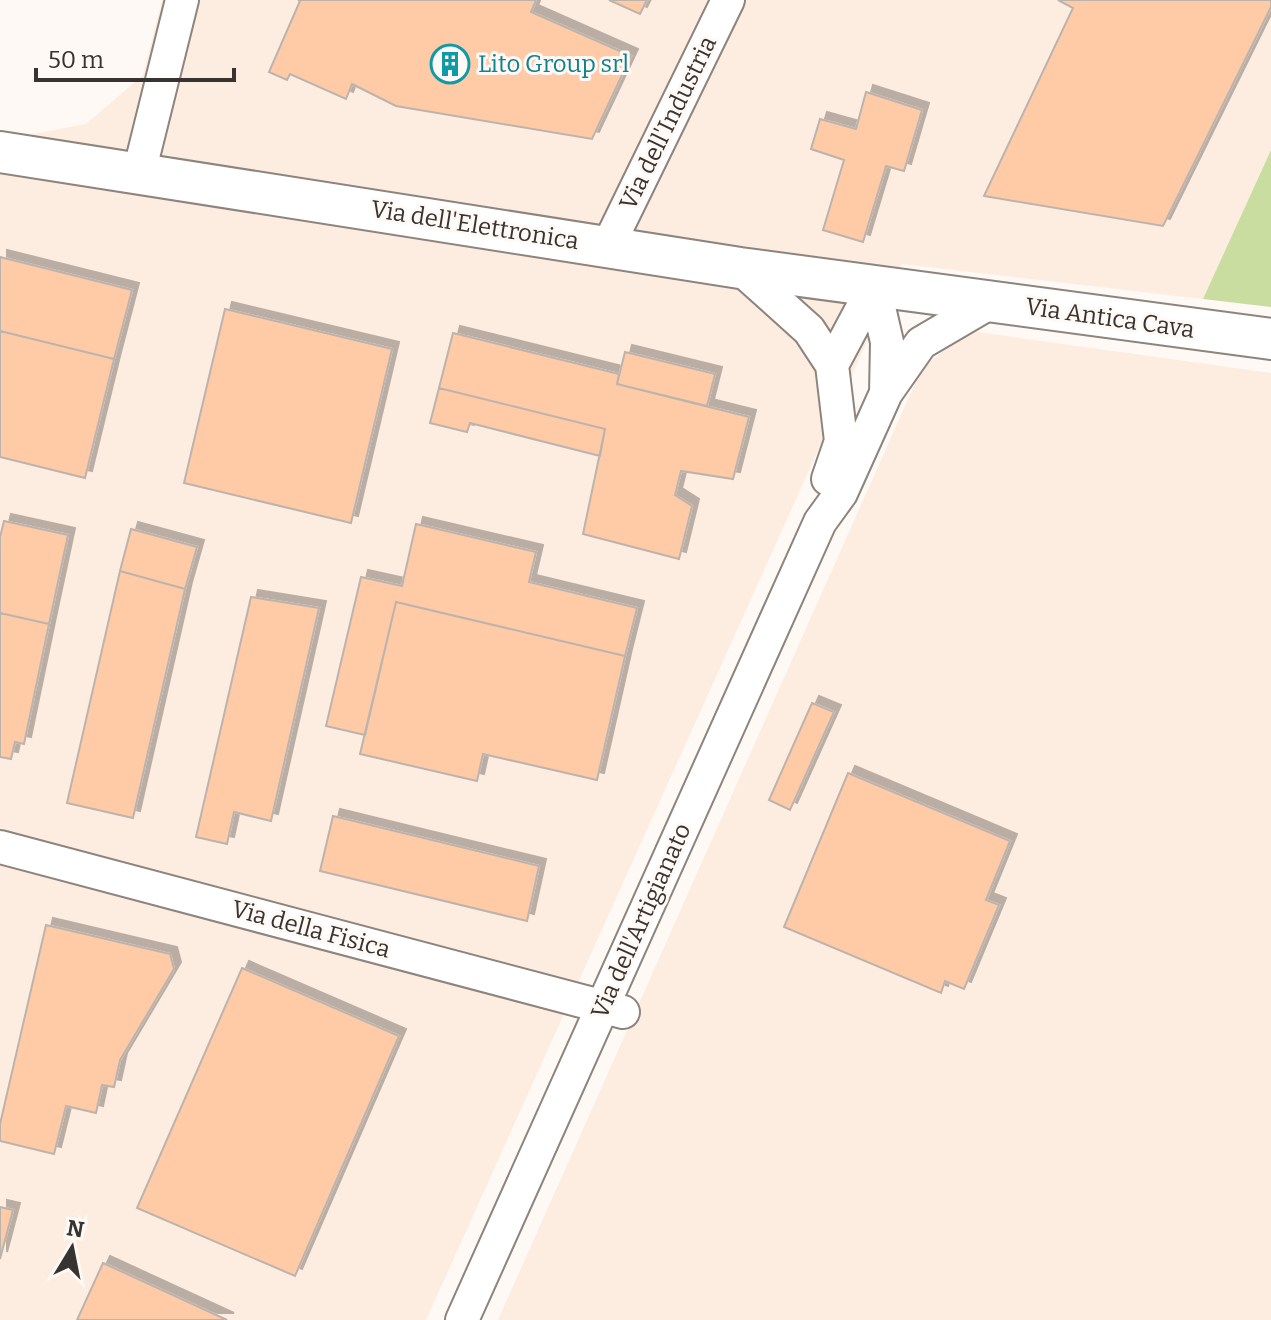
<svg xmlns="http://www.w3.org/2000/svg" width="1271" height="1320" font-family="Bitter,serif">
	<style>
		.built { fill: #fdece0 }
		.green { fill: #c8dd9f }
		.building { fill: #ffcba7; stroke: #bdb3ad; stroke-width: 2; filter: url(#shadow) }
		.lines { fill: none; stroke-linecap: round; stroke-linejoin: round }
		.minor-casing { stroke: #8d847e; stroke-width: 36 }
		.tertiary-casing { stroke: #8d847e; stroke-width: 44 }
		.minor { stroke: #fff; stroke-width: 32 }
		.tertiary { stroke: #fff; stroke-width: 40 }
		.labels { text-anchor: middle; stroke-width: 6; stroke-linejoin: round; paint-order: stroke }
		.culture-label { font-size: 24px; fill: #0d838f; stroke: #fff9f5; text-anchor: start }
		.street-label { font-size: 24px; fill: #373331; stroke: #fff9f5 }
	</style>
	<defs>
		<filter id="shadow"><feDropShadow dx="7" dy="-7" stdDeviation="0" flood-color="#0004"/></filter>
	</defs>
	<rect width="100%" height="100%" fill="#fff9f5"/>
	<path class="built" d="M 162,0 L 1271,0 L 1271,150 L 1203,299 L 902,264 L 426,1320 L 0,1320 L 0,131 L 23,136 L 86,124 L 143,75 Z
		M 970,331 L 1271,373 L 1271,1320 L 498,1320 L 922,368 Z"/>
	<path class="green" d="M 1271,150 L 1271,307 L 1203,299 Z"/>
	<path class="building" d="M 298,0 L 536,0 L 531,12 L 631,56 L 592,139 L 396,106 L 352,84 L 346,99 L 290,74 L 287,80 L 269,72 L 300,1 Z
		M 609,0 L 647,0 L 640,14 Z
		M 1058,0 L 1271,0 L 1271,7 L 1163,226 L 984,196 L 1073,8 Z
		M 866,92 L 922,110 L 904,171 L 886,166 L 863,242 L 823,230 L 844,160 L 811,149 L 820,119 L 856,129 Z
		M 0,257 L 132,290 L 114,359 L 0,331 Z
		M 225,309 L 392,349 L 351,523 L 184,483 Z
		M 0,331 L 114,359 L 85,478 L 0,457 Z
		M 453,333 L 619,374 L 617,384 L 749,417 L 733,479 L 681,471 L 675,495 L 692,506 L 679,559 L 583,534 L 605,429 L 439,388 Z
		M 625,352 L 715,374 L 707,406 L 617,384 Z
		M 439,388 L 605,429 L 600,456 L 470,423 L 467,432 L 430,423 Z
		M 4,521 L 68,535 L 49,624 L 0,613 L 0,537 Z
		M 416,524 L 536,552 L 529,582 L 637,608 L 625,656 L 396,602 L 365,735 L 326,726 L 361,577 L 402,586 Z
		M 131,529 L 197,547 L 185,589 L 120,571 Z
		M 120,571 L 185,589 L 133,818 L 67,803 Z
		M 251,597 L 319,608 L 271,821 L 234,812 L 227,844 L 196,837 Z
		M 396,602 L 625,656 L 597,780 L 483,754 L 477,781 L 360,754 Z
		M 0,613 L 49,624 L 24,744 L 15,742 L 11,759 L 0,757 Z
		M 812,703 L 834,712 L 790,810 L 769,800 Z
		M 848,773 L 1010,841 L 986,900 L 999,905 L 964,989 L 945,981 L 941,993 L 784,927 Z
		M 333,816 L 539,866 L 527,921 L 320,871 Z
		M 46,925 L 170,954 L 174,969 L 120,1060 L 114,1087 L 102,1085 L 96,1113 L 66,1106 L 54,1154 L 0,1141 L 0,1124 Z
		M 242,968 L 399,1036 L 295,1276 L 137,1208 Z
		M 0,1207 L 13,1210 L 0,1259 Z
		M 103,1263 L 227,1320 L 77,1320 Z"/>
	<g class="lines">
		<defs>
			<path id="minor" d="M 139,173 L 182,0
				M 608,246 L 728,0
				M 740,268 L 809,330 L 832,365 L 841,441 L 828,479
				M 874,286 L 887,342 L 886,393
				M 832,365 L 874,286
				M 0,847 L 623,1012
				M 462,1320 L 820,522 L 841,493 L 886,393 L 921,343 L 991,302"/>
			<path id="tertiary" d="M 0,152 L 740,268 L 1271,339"/>
		</defs>
		<use href="#minor" class="minor-casing"/>
		<use href="#tertiary" class="tertiary-casing"/>
		<use href="#minor" class="minor"/>
		<use href="#tertiary" class="tertiary"/>
	</g>
	<defs>
		<symbol id="building-ring" viewBox="-11 -11 22 22"><circle r="9.5" fill="#fff9f5" stroke="#0f9aa8" stroke-width="1.5"/><path d="M-4-6H4V6H1V3H-1V6H-4ZM-2.5-4.3h1.7v1.8h-1.7ZM.8-4.3h1.7v1.8H.8ZM-2.5-1h1.7V.8h-1.7ZM.8-1h1.7V.8H.8Z" fill="#0f9aa8"/></symbol>
	</defs>
	<g fill-rule="evenodd">
		<use href="#building-ring" x="428" y="42" width="44" height="44"/>
	</g>
	<g class="labels">
		<g class="culture-label">
			<text x="478" y="72">Lito Group srl</text>
		</g>
		<g class="street-label">
			<text transform="translate(668 123) rotate(-64)" y="8">Via dell'Industria</text>
			<text transform="translate(475 225) rotate(9)" y="8">Via dell'Elettronica</text>
			<text transform="translate(1110 318) rotate(8)" y="8">Via Antica Cava</text>
			<text transform="translate(641 921) rotate(-66)" y="8">Via dell'Artigianato</text>
			<text transform="translate(311 929) rotate(15)" y="8">Via della Fisica</text>
		</g>
	</g>
	<g transform="translate(72 1248) rotate(10)" stroke="#fff9f5" stroke-width="6" paint-order="stroke">
	<path d="M0-6L14 30L0 20L-14 30Z" fill="#373331"/>
	<text y="-12" font-size="22" font-weight="bold" text-anchor="middle" fill="#373331">N</text>
	</g>
	<path d="M36 68v12h198v-12" fill="none" stroke="#373331" stroke-width="4"/>
	<text x="48" y="68" font-size="24" fill="#373331" stroke="#fff9f5" stroke-width="6" paint-order="stroke">50 m</text>
</svg>
